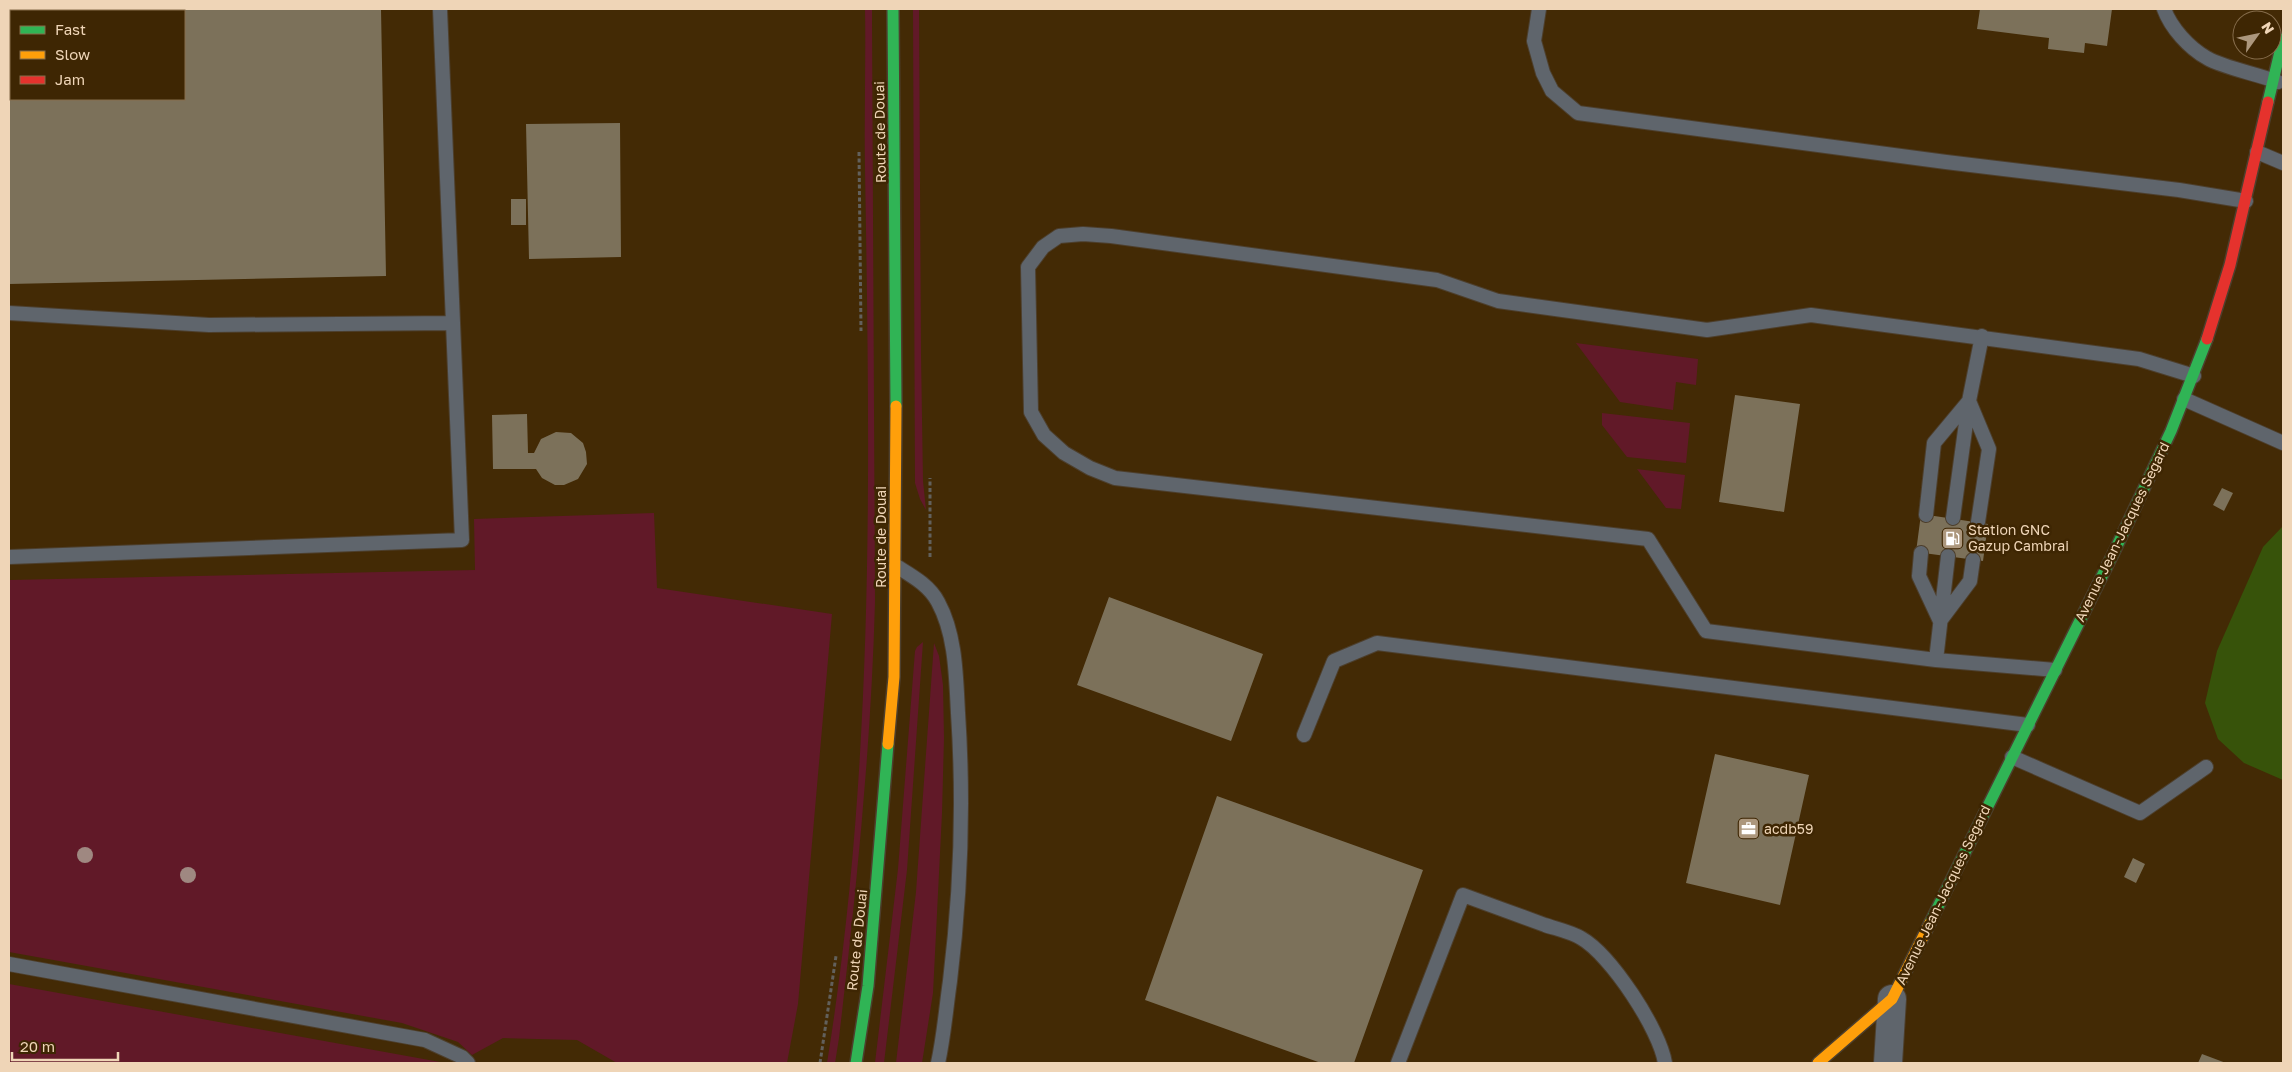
<svg xmlns="http://www.w3.org/2000/svg" width="2292" height="1072" font-family="'Golos Text',sans-serif">
	<style>
		.built { fill: #432a05; fill-rule: evenodd }
		.green { fill: #611928 }
		.water { fill: #37530a }
		.building { fill: #7c715a; fill-rule: evenodd }
		.lines { fill: none; stroke-linecap: round; stroke-linejoin: round }
		.lane-casing { stroke: #4d3f2d; stroke-width: 16 }
		.street-casing { stroke: #4d3f2d; stroke-width: 30 }
		.fast-casing { stroke: #4d3f2d; stroke-width: 14 }
		.slow-casing { stroke: #4d3f2d; stroke-width: 14 }
		.jam-casing { stroke: #4d3f2d; stroke-width: 14 }
		.path { stroke: #62605c; stroke-width: 3; stroke-dasharray: 4 2.5; stroke-linecap: butt }
		.lane { stroke: #5f656c; stroke-width: 14 }
		.street { stroke: #5f656c; stroke-width: 28 }
		.fast { stroke: #30b455; stroke-width: 11 }
		.slow { stroke: #ff9f0a; stroke-width: 11 }
		.jam { stroke: #e5322d; stroke-width: 11 }
		.tree { fill: #9f8881 }
		.labels { text-anchor: middle; stroke-width: 5; stroke-linejoin: round; paint-order: stroke }
		.street-label { font-size: 14px; fill: #efd5b7; stroke: #3e2603 }
		.poi-label { font-size: 14px; fill: #efd5b7; stroke: #3e2603; text-anchor: start }
	</style>
	<rect width="100%" height="100%" fill="#312310"/>
	<path class="built" d="M 9,9 L 2283,9 L 2283,1063 L 9,1063 ZM 11,11 L 184,11 L 184,99 L 11,99 ZM 2242,20 L 2272,20 L 2272,50 L 2242,50 Z"/>
	<path class="green" d="M 865,9 L 872,9 L 872,20 L 875,602 C 871,749 856,893 839,1038 L 835,1063 L 827,1063 C 875,767 870,467 865,168 C 864,115 866,62 865,9 Z
		M 913,9 L 919,9 L 921,354 L 923,481 L 926,510 L 920,499 L 915,483 Z
		M 1576,343 L 1698,359 L 1696,385 L 1676,382 L 1673,410 L 1620,402 Z
		M 1602,413 L 1690,423 L 1686,463 L 1627,457 L 1602,425 Z
		M 1637,469 L 1685,475 L 1681,509 L 1666,508 Z
		M 654,513 L 657,588 L 832,614 L 798,1004 L 787,1063 L 617,1063 L 577,1040 L 503,1038 L 472,1055 L 458,1042 L 402,1023 L 9,952 L 9,580 L 475,570 L 474,519 Z
		M 923,642 L 907,870 L 884,1063 L 875,1063 L 898,869 L 915,651 L 917,647 Z
		M 934,643 L 939,656 L 943,685 L 944,738 L 942,813 L 933,993 L 922,1063 L 896,1063 L 916,892 Z
		M 9,984 L 440,1062 L 442,1063 L 9,1063 Z"/>
	<path class="water" d="M 2283,526 L 2283,780 L 2244,763 L 2218,739 L 2205,703 L 2217,651 L 2263,547 Z"/>
	<path class="building" d="M 9,9 L 381,9 L 386,276 L 9,284 ZM 11,11 L 184,11 L 184,99 L 11,99 Z
		M 1980,9 L 2112,9 L 2107,46 L 2085,43 L 2084,53 L 2048,49 L 2049,38 L 1977,29 Z
		M 620,123 L 621,257 L 529,259 L 526,124 Z
		M 511,199 L 526,199 L 526,225 L 511,225 Z
		M 1735,395 L 1800,404 L 1784,512 L 1719,502 Z
		M 527,414 L 528,453 L 534,453 L 541,439 L 556,432 L 571,433 L 583,443 L 586,452 L 587,464 L 578,479 L 564,485 L 555,485 L 542,478 L 536,469 L 493,469 L 492,415 Z
		M 2222,488 L 2233,493 L 2224,511 L 2213,505 Z
		M 1921,514 L 1988,524 L 1983,561 L 1916,552 Z
		M 1109,597 L 1263,654 L 1231,741 L 1077,685 Z
		M 1715,754 L 1809,775 L 1780,905 L 1686,883 Z
		M 1217,796 L 1423,870 L 1354,1063 L 1321,1063 L 1145,1000 Z
		M 2133,858 L 2145,864 L 2136,883 L 2124,877 Z
		M 2202,1054 L 2226,1063 L 2198,1063 Z"/>
	<g class="lines">
		<defs>
			<path id="lane" d="M 1539,9 L 1534,41 L 1543,73 L 1552,91 L 1578,113 L 1946,162 L 2179,190 L 2246,201
				M 2164,9 C 2171,28 2189,48 2207,58 C 2224,68 2258,74 2278,82
				M 2257,152 L 2283,163
				M 9,313 L 209,325 L 453,323
				M 2184,399 L 2283,443
				M 1926,515 L 1934,443 L 1969,401 L 1989,449 L 1978,522
				M 1953,518 L 1969,401 L 1982,336
				M 1921,553 L 1919,576 L 1940,621 L 1970,581 L 1973,560
				M 9,557 L 462,540 L 440,9
				M 896,566 C 912,576 929,585 938,602 C 956,635 956,677 958,713 C 964,803 961,891 950,981 C 946,1008 944,1036 938,1063
				M 1936,660 L 1948,556
				M 2055,670 L 1936,660 L 1706,631 L 1648,539 L 1115,478 L 1090,468 L 1064,453 L 1044,435 L 1031,412 L 1028,267 L 1043,247 L 1059,236 L 1083,234 L 1111,236 L 1437,280 L 1498,301 L 1707,330 L 1811,315 L 2139,359 L 2194,376
				M 1304,735 L 1334,661 L 1377,643 L 2028,725
				M 2012,757 L 2140,813 L 2206,767
				M 9,964 L 425,1040 L 462,1057 L 468,1063
				M 1398,1063 L 1463,895 C 1490,905 1518,915 1545,925 C 1557,929 1571,932 1581,938 C 1611,955 1660,1030 1665,1063"/>
			<path id="street" d="M 1888,1063 L 1892,999"/>
			<path id="fast" d="M 893,9 L 896,406
				M 2268,102 L 2283,39
				M 1930,923 L 2116,548 L 2171,431 L 2207,339
				M 856,1063 L 868,986 L 888,744"/>
			<path id="slow" d="M 888,744 L 894,677 L 896,406
				M 1818,1063 L 1892,999 L 1930,923"/>
			<path id="jam" d="M 2207,339 L 2230,265 L 2268,102"/>
		</defs>
		<use href="#lane" class="lane-casing"/>
		<use href="#street" class="street-casing"/>
		<use href="#fast" class="fast-casing"/>
		<use href="#slow" class="slow-casing"/>
		<use href="#jam" class="jam-casing"/>
		<path class="path" d="M 859,152 L 861,331
			M 930,557 L 930,478
			M 820,1063 L 836,956"/>
		<use href="#lane" class="lane"/>
		<use href="#street" class="street"/>
		<use href="#fast" class="fast"/>
		<use href="#slow" class="slow"/>
		<use href="#jam" class="jam"/>
	</g>
	<g class="tree">
		<circle cx="85" cy="855" r="8"/>
		<circle cx="188" cy="875" r="8"/>
	</g>
	<defs>
		<symbol id="fuel-square" viewBox="-11 -11 22 22"><rect x="-9" y="-9" width="18" height="18" rx="4" fill="#ac977d" stroke="#3e2603"/><path d="M-5.5-6h7V0h2V4h1.3V-2.5L3-4.5l.8-.8L6-3V5H2.5V1h-1V6h-7ZM-4.2-4.7v3.2H.2V-4.7Z" fill="#fff"/></symbol>
		<symbol id="office-square" viewBox="-11 -11 22 22"><rect x="-9" y="-9" width="18" height="18" rx="4" fill="#ac977d" stroke="#3e2603"/><path d="M-6-3h4V-5.5h4V-3h4V5H-6ZM-1-4.5V-3h2v-1.5ZM-6 0V1H6V0Z" fill="#fff"/></symbol>
	</defs>
	<g fill-rule="evenodd">
		<use href="#fuel-square" x="1940" y="526" width="25" height="25"/>
		<use href="#office-square" x="1736" y="816" width="25" height="25"/>
	</g>
	<g class="labels">
		<g class="street-label">
			<text transform="translate(880 132) rotate(-91)" y="5">Route de Douai</text>
			<text transform="translate(2122 532) rotate(-64)" y="5">Avenue Jean-Jacques Segard</text>
			<text transform="translate(881 537) rotate(-90)" y="5">Route de Douai</text>
			<text transform="translate(1943 895) rotate(-64)" y="5">Avenue Jean-Jacques Segard</text>
			<text transform="translate(857 940) rotate(-84)" y="5">Route de Douai</text>
		</g>
		<g class="poi-label">
			<text x="1968" y="535">Station GNC<tspan x="1968" dy="16">Gazup Cambrai</tspan></text>
			<text x="1764" y="834">acdb59</text>
		</g>
	</g>
	<rect width="2292" height="1072" fill="none" stroke="#efd5b7" stroke-width="20"/>
	<rect x="10" y="10" width="175" height="90" fill="#3e2603" stroke="#856c4b"/>
	<rect x="20" y="26" width="25" height="8" fill="#30b455" stroke="#856c4b"/>
	<text x="55" y="35" font-size="15" fill="#efd5b7">Fast</text>
	<rect x="20" y="51" width="25" height="8" fill="#ff9f0a" stroke="#856c4b"/>
	<text x="55" y="60" font-size="15" fill="#efd5b7">Slow</text>
	<rect x="20" y="76" width="25" height="8" fill="#e5322d" stroke="#856c4b"/>
	<text x="55" y="85" font-size="15" fill="#efd5b7">Jam</text>
	<g transform="translate(2257 35) rotate(57)"><circle r="24" fill="#3e2603" stroke="#856c4b"/>
	<path d="M0-4L9 19L0 12L-9 19Z" fill="#ac977d"/>
	<text y="-8" font-size="14" font-weight="bold" text-anchor="middle" fill="#efd5b7">N</text>
	</g>
	<path d="M12 1052v8h106v-8" fill="none" stroke="#efd5b7" stroke-width="2.5"/>
	<text x="20" y="1052" font-size="15" fill="#efd5b7" stroke="#3e2603" stroke-width="4" paint-order="stroke">20 m</text>
</svg>
